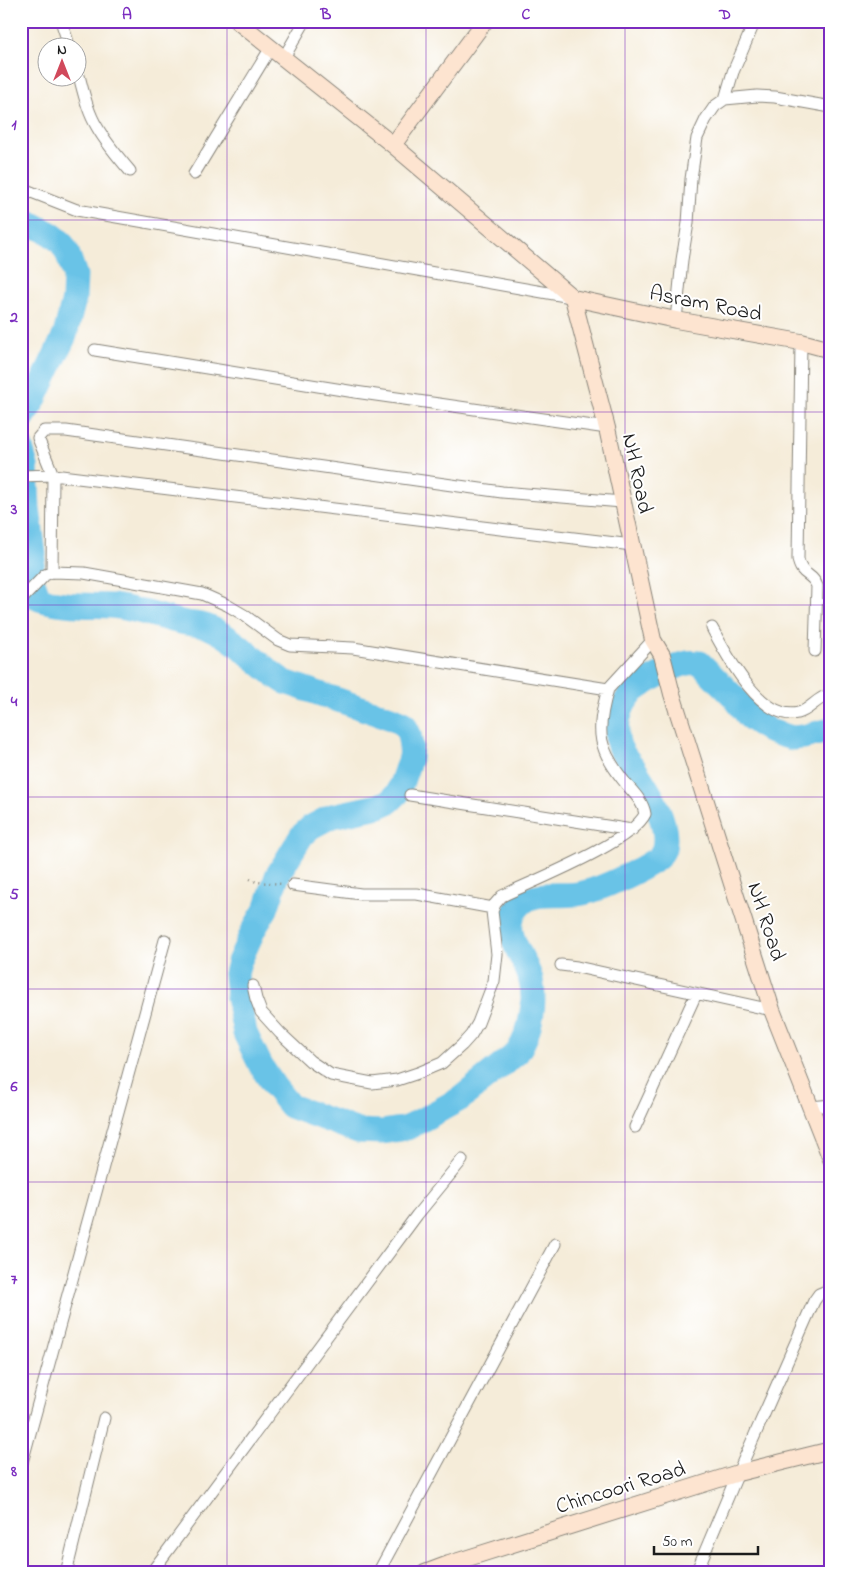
<svg xmlns="http://www.w3.org/2000/svg" width="852" height="1594" font-family="'Indie Flower',sans-serif">
	<style>
		.lines { fill: none; stroke-linecap: round; stroke-linejoin: round }
		.river { stroke: #69c3e7; stroke-width: 25 }
		.street-casing { stroke: #88847a; stroke-width: 13 }
		.secondary-casing { stroke: #88847a; stroke-width: 18 }
		.path { stroke: #88847a; stroke-width: 2.5; stroke-dasharray: 1 4; stroke-linecap: butt }
		.street { stroke: #fff; stroke-width: 11 }
		.secondary { stroke: #fde4d0; stroke-width: 16 }
		.grid { fill: none; stroke: #7b2cbf; stroke-width: 1; stroke-opacity: 0.55 }
		.labels { text-anchor: middle; stroke-width: 4; stroke-linejoin: round; paint-order: stroke }
		.street-label { font-size: 22px; fill: #1c1c1c; stroke: #fff }
		.neatline { fill: none; stroke: #7b2cbf; stroke-width: 2 }
		.grid-label { font-size: 16px; text-anchor: middle; font-weight: bold; fill: #7b2cbf }
	</style>
	<rect width="100%" height="100%" fill="#fff"/>
	<filter id="ink" filterUnits="userSpaceOnUse"><feTurbulence type="fractalNoise" baseFrequency=".02" numOctaves="2"/><feDisplacementMap in="SourceGraphic" scale="10" xChannelSelector="R" yChannelSelector="G"/><feConvolveMatrix kernelMatrix="1 2 1 2 8 2 1 2 1" color-interpolation-filters="sRGB"/></filter>
	<filter id="wash" filterUnits="userSpaceOnUse"><feTurbulence type="fractalNoise" baseFrequency=".0096" numOctaves="4" result="noise"/><feDisplacementMap in="SourceGraphic" scale="20" xChannelSelector="R" yChannelSelector="G"/><feGaussianBlur stdDeviation="1.12" result="paint"/><feColorMatrix in="noise" values="0 0 0 0 0 0 0 0 0 0 0 0 0 0 0 0 0 1.4 0 .05"/><feComposite in="paint" operator="in"/></filter>
	<g filter="url(#wash)">
		<rect width="100%" height="100%" fill="#f5ecd9"/>
		<g class="lines">
			<path class="river" d="M 21,218 L 51,234 L 61,242 L 67,252 L 75,275 L 74,299 L 65,335 L 34,400 L 21,421
				M 21,448 L 26,466 L 28,508 L 34,554 L 30,574 L 39,599 C 63,606 86,605 111,606 C 135,608 158,617 181,622 C 190,624 200,624 208,627 C 238,639 258,666 285,682 L 394,719 L 404,724 L 409,734 L 411,746 L 410,758 L 398,793 L 390,801 L 379,806 L 332,816 L 311,827 L 302,835 L 277,876 L 266,909 L 254,929 L 239,962 L 236,974 L 238,997 L 245,1033 L 261,1066 L 274,1086 L 290,1106 L 358,1131 L 382,1132 L 407,1128 L 460,1099 L 517,1053 C 531,1033 537,1000 530,977 C 523,953 496,928 521,904 C 536,889 564,898 583,893 C 602,889 639,871 655,860 C 659,858 663,852 664,848 C 670,821 648,789 634,768 C 629,762 622,754 619,746 C 613,730 620,705 632,693 C 635,690 640,687 644,684 C 652,678 679,664 688,663 C 692,662 696,663 700,663 L 735,698 L 749,717 L 769,731 L 792,738 L 803,737 L 831,730"/>
		</g>
	</g>
	<g filter="url(#ink)">
		<g class="lines">
			<defs>
				<path id="street" d="M 61,21 L 70,48
					M 283,59 L 305,21
					M 78,72 C 83,90 87,111 97,127 C 106,143 118,157 130,171
					M 725,99 L 733,72 L 755,21
					M 194,174 L 270,49
					M 21,188 L 77,210 L 571,297
					M 676,320 L 682,260 L 688,223 L 691,179 L 697,138 L 706,119 L 715,106 L 725,99 L 757,96 L 775,97 L 831,107
					M 801,342 L 798,559 C 801,577 812,572 817,586 L 815,651
					M 95,350 L 355,392 L 607,428
					M 21,476 L 53,475 L 632,545
					M 52,572 L 53,475 L 38,438 L 44,431 L 66,431 L 502,492 L 622,502
					M 21,600 L 45,575 L 52,572 L 84,573 L 202,594 L 227,605 L 244,615 L 278,640 L 290,645 L 353,648 L 608,689 L 653,640
					M 712,628 C 726,654 761,722 798,713 C 809,711 817,697 831,694
					M 410,795 L 632,830
					M 293,885 L 361,894 L 417,894 L 493,908
					M 561,965 L 577,967 L 772,1010
					M 253,986 L 256,999 L 261,1012 L 280,1033 L 310,1061 L 331,1075 L 372,1083 L 397,1080 L 418,1073 L 442,1063 L 462,1045 L 471,1035 L 478,1023 L 494,981 L 497,954 L 492,911 L 495,904 L 502,896 C 533,881 632,842 645,814 C 643,802 635,794 627,785 C 598,749 595,734 608,689
					M 811,1107 L 831,1105
					M 635,1127 L 696,994
					M 21,1466 L 165,940
					M 66,1573 L 104,1418
					M 151,1573 L 417,1215 L 462,1160
					M 378,1573 L 555,1244
					M 696,1573 L 738,1473 L 814,1301 L 819,1294 L 831,1289"/>
				<path id="secondary" d="M 237,21 L 393,145 L 573,298 L 676,320 L 801,342 L 831,350
					M 393,145 L 485,21
					M 573,298 L 607,428 L 653,640 L 662,655 L 672,694 L 772,1010 L 831,1159
					M 425,1573 L 449,1564 L 738,1473 L 831,1450"/>
			</defs>
			<use href="#street" class="street-casing"/>
			<use href="#secondary" class="secondary-casing"/>
			<path class="path" d="M 250,879 L 256,882 L 283,884"/>
			<use href="#street" class="street"/>
			<use href="#secondary" class="secondary"/>
		</g>
	</g>
	<path class="grid" d="M 227,21 L 227,1573M 426,21 L 426,1573M 625,21 L 625,1573M 21,220 L 831,220M 21,412 L 831,412M 21,605 L 831,605M 21,797 L 831,797M 21,989 L 831,989M 21,1182 L 831,1182M 21,1374 L 831,1374"/>
	<g class="labels">
		<g class="street-label">
			<text transform="translate(706 302) rotate(11)" y="8">Asram Road</text>
			<text transform="translate(639 473) rotate(78)" y="8">NH Road</text>
			<text transform="translate(768 921) rotate(72)" y="8">NH Road</text>
			<text transform="translate(620 1486) rotate(-17)" y="8">Chincoori Road</text>
		</g>
	</g>
	<rect width="852" height="1594" fill="none" stroke="#fff" stroke-width="55"/>
	<g transform="translate(62 62)"><circle r="24" fill="#ffffff" stroke="#a4a4a4"/>
	<path d="M0-4L9 19L0 12L-9 19Z" fill="#d1495b"/>
	<text y="-8" font-size="14" font-weight="bold" text-anchor="middle" fill="#1c1c1c">N</text>
	</g>
	<path d="M654 1546v8h104v-8" fill="none" stroke="#1c1c1c" stroke-width="2.5"/>
	<text x="662" y="1546" font-size="15" fill="#1c1c1c" stroke="#ffffff" stroke-width="4" paint-order="stroke">50 m</text>
	<rect x="28" y="28" width="796" height="1538" class="neatline"/>
	<g class="grid-label">
		<text x="127" y="19">A</text>
		<text x="326" y="19">B</text>
		<text x="526" y="19">C</text>
		<text x="725" y="19">D</text>
		<text x="14" y="129">1</text>
		<text x="14" y="322">2</text>
		<text x="14" y="514">3</text>
		<text x="14" y="706">4</text>
		<text x="14" y="899">5</text>
		<text x="14" y="1091">6</text>
		<text x="14" y="1284">7</text>
		<text x="14" y="1476">8</text>
	</g>
</svg>
